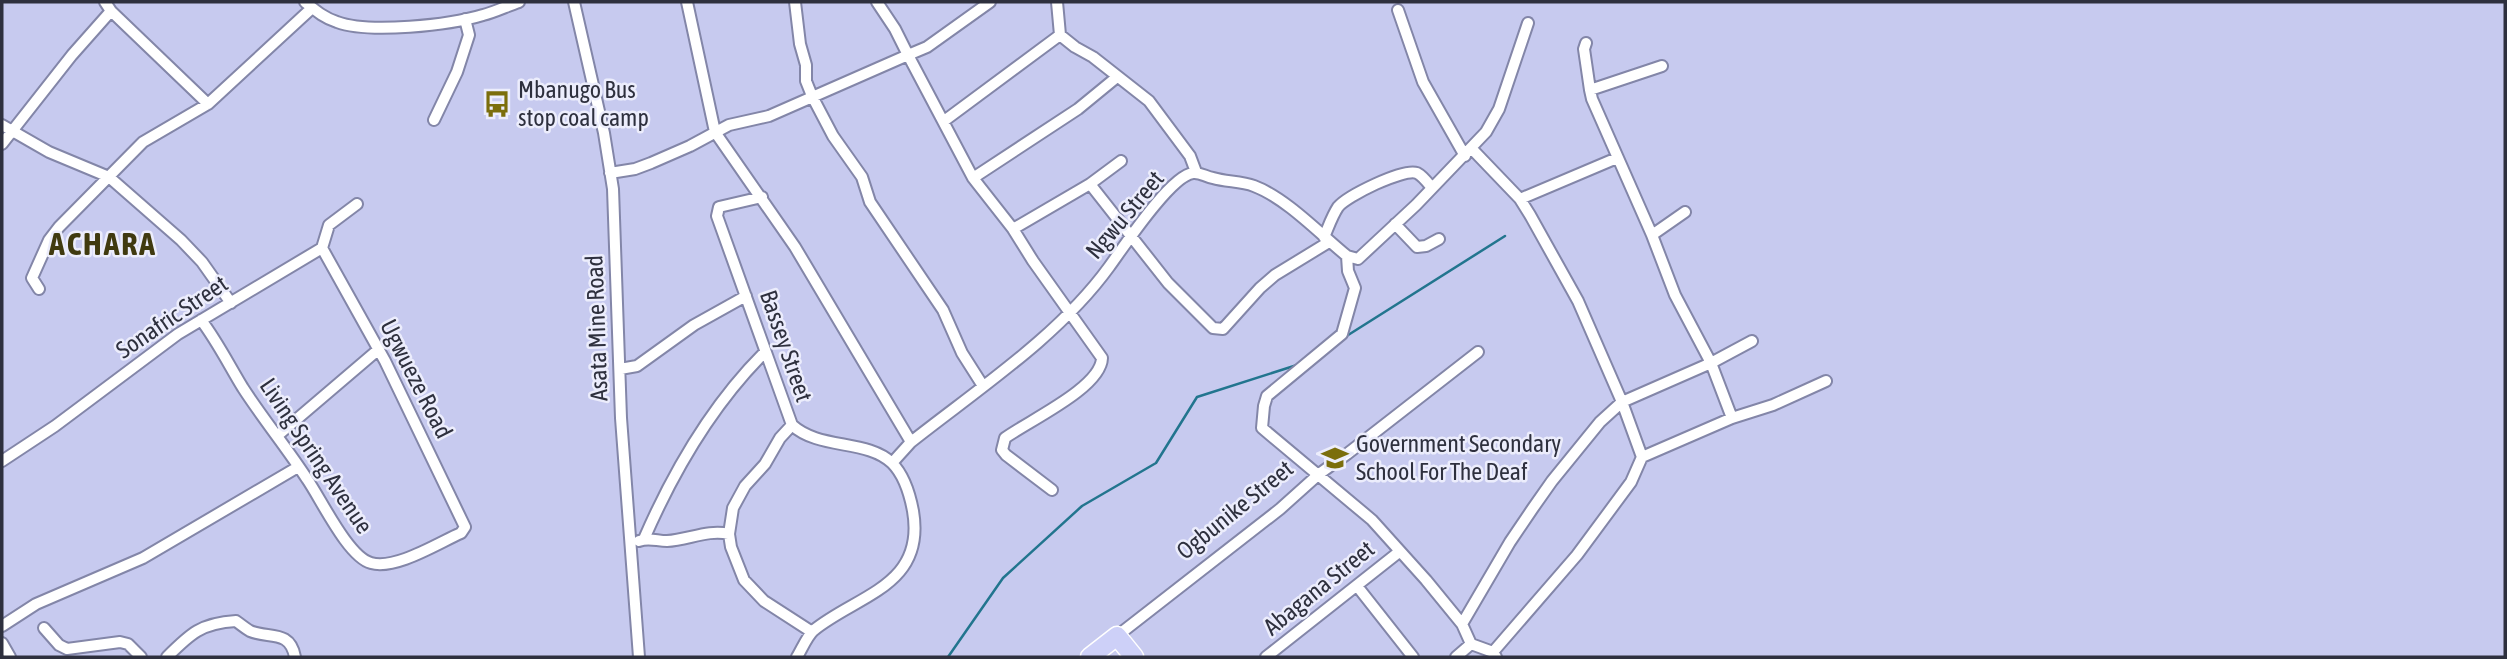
<svg xmlns="http://www.w3.org/2000/svg" width="2507" height="659" font-family="'Asap Condensed',sans-serif">
	<style>
		.lines { fill: none; stroke-linecap: round; stroke-linejoin: round }
		.stream { stroke: #22758e; stroke-width: 2.5 }
		.minor-casing { stroke: #8386a8; stroke-width: 14 }
		.primary-casing { stroke: #fff; stroke-width: 21 }
		.minor { stroke: #fff; stroke-width: 10 }
		.primary { stroke: #cdd0f8; stroke-width: 18 }
		.labels { text-anchor: middle; stroke-width: 5; stroke-linejoin: round; paint-order: stroke }
		.poi-label { font-size: 24px; fill: #2e303e; stroke: #ecedfc; text-anchor: start }
		.street-label { font-size: 24px; fill: #2e303e; stroke: #ecedfc }
		.district-label { font-size: 32px; font-weight: bold; letter-spacing: 2px; fill: #403a10; stroke: #ecedfc }
	</style>
	<rect width="100%" height="100%" fill="#c7caef"/>
	<g class="lines">
		<path class="stream" d="M 1345,337 L 1505,236
			M 948,657 L 1003,578 L 1082,506 L 1156,463 L 1197,397 L 1297,365"/>
		<defs>
			<path id="minor" d="M 105,2 L 111,11 L 208,104
				M 305,2 C 315,10 324,18 337,22 C 369,34 450,25 483,15 C 495,12 507,6 519,2
				M 574,2 L 604,133 L 613,189 L 621,418 L 639,657
				M 687,2 L 715,132 L 795,247 L 911,442
				M 795,2 L 800,44 L 806,65 L 806,81 L 812,96 L 833,136 L 862,177 L 870,202 L 943,310 L 962,353 L 983,386
				M 990,2 L 927,47 L 908,55 L 973,178 L 1013,229 L 1033,261 L 1102,358 C 1101,388 1028,421 1005,438 L 1002,450 L 1006,455 L 1052,490
				M 1057,2 L 1060,35 L 1075,47 L 1093,57 L 1149,101 L 1190,156 L 1196,172
				M 1398,10 L 1423,82 L 1465,156
				M 1586,43 L 1584,49 L 1590,90
				M 1662,66 L 1590,90 L 1592,99 L 1652,235 L 1675,295 L 1711,363 L 1732,418
				M 434,120 L 457,72 L 469,35 L 465,19
				M 944,121 L 1060,35
				M 2,125 L 49,152 L 109,177 L 181,240 L 202,262 L 231,303
				M 2,144 L 72,55 L 111,11
				M 1472,149 L 1520,199 L 1530,215 L 1578,301 L 1622,402 L 1642,457
				M 610,173 L 635,169 L 651,163 L 690,146 L 729,125 L 769,116 L 908,55 L 895,29 L 877,2
				M 973,178 L 1078,109 L 1117,77
				M 1090,184 L 1168,283 L 1213,328 L 1223,329 L 1260,288 L 1275,275 L 1329,242
				M 762,197 L 719,207 L 717,216 L 792,425 C 819,450 867,439 892,463 C 904,475 910,495 913,511 C 926,586 857,595 814,630 C 807,636 802,649 797,657
				M 1520,199 L 1617,158
				M 1395,224 L 1417,247 L 1426,246 L 1439,239
				M 1013,229 L 1090,184 L 1121,161
				M 1652,235 L 1685,212
				M 1324,237 C 1328,228 1332,216 1338,207 C 1347,196 1403,168 1417,173 C 1423,176 1428,183 1432,188
				M 1347,256 L 1358,259 L 1416,205 L 1486,132 L 1499,109 L 1528,23
				M 39,289 L 32,278 L 49,240 L 59,227 L 143,142 L 208,104 L 312,8
				M 201,320 C 217,341 229,365 243,388 C 263,419 287,448 307,479 C 321,499 348,557 371,563 C 396,570 438,543 461,533 L 465,527 L 385,361 L 322,248
				M 620,369 L 637,366 L 694,325 L 746,296
				M 792,425 L 780,438 L 765,464 L 745,486 L 733,508 L 729,534 L 731,547 L 744,580 L 764,601 L 812,632
				M 277,436 L 379,349
				M 2,461 L 55,426 L 178,334 L 322,248 L 329,225 L 357,204
				M 892,463 L 911,442 C 978,389 1059,336 1109,267 C 1123,248 1170,176 1193,173 C 1200,172 1206,177 1213,178 C 1226,182 1241,181 1254,186 C 1286,198 1320,234 1347,256 L 1348,271 L 1355,288 L 1342,334 L 1267,396 L 1264,406 L 1262,428 L 1372,520 L 1426,580 L 1462,624 L 1471,644 L 1493,652 L 1496,657
				M 644,539 C 674,470 711,406 764,353
				M 639,541 C 648,537 657,541 667,541 C 688,540 708,529 729,534
				M 1357,586 L 1413,657
				M 1462,624 L 1510,542 L 1533,508 L 1552,481 L 1600,422 L 1622,402 L 1711,363 L 1752,341
				M 2,626 L 36,604 L 143,558 L 298,467
				M 44,628 L 59,645 L 67,649 L 120,642 L 128,644 L 141,657
				M 1117,636 L 1280,509 L 1319,474 L 1347,454 L 1478,352
				M 2,643 L 10,657
				M 1493,652 L 1577,555 L 1631,482 L 1642,457 L 1732,418 L 1773,405 L 1826,381
				M 167,657 C 190,634 201,623 236,621 C 240,624 245,628 250,631 C 268,639 290,629 295,657
				M 1266,657 L 1399,552
				M 1456,657 L 1471,644"/>
			<path id="primary" d="M 1090,657 L 1117,636 L 1134,657"/>
		</defs>
		<use href="#minor" class="minor-casing"/>
		<use href="#primary" class="primary-casing"/>
		<use href="#minor" class="minor"/>
		<use href="#primary" class="primary"/>
	</g>
	<defs>
		<symbol id="bus-bare" viewBox="-9 -9 18 18"><path d="M-5-6H5V4H4V6H2V4H-2V6H-4V4H-5ZM-3.5-4V0h7V-4ZM-3.5 1.2v1.5H-2V1.2ZM2 1.2v1.5H3.5V1.2Z" fill="#7b6e0c" stroke="#ecedfc" stroke-width="2.5" paint-order="stroke"/></symbol>
		<symbol id="school-bare" viewBox="-9 -9 18 18"><path d="M0-5L7-2L0 1L-7-2ZM-4 1L0 2.5L4 1V4Q0 6-4 4Z" fill="#7b6e0c" stroke="#ecedfc" stroke-width="2.5" paint-order="stroke"/></symbol>
	</defs>
	<g fill-rule="evenodd">
		<use href="#bus-bare" x="478" y="85" width="38" height="38"/>
		<use href="#school-bare" x="1316" y="439" width="38" height="38"/>
	</g>
	<g class="labels">
		<g class="poi-label">
			<text x="518" y="98">Mbanugo Bus<tspan x="518" dy="28">stop coal camp</tspan></text>
			<text x="1356" y="452">Government Secondary<tspan x="1356" dy="28">School For The Deaf</tspan></text>
		</g>
		<g class="street-label">
			<text transform="translate(1125 215) rotate(-50)" y="8">Ngwu Street</text>
			<text transform="translate(172 317) rotate(-34)" y="8">Sonafric Street</text>
			<text transform="translate(597 328) rotate(-92)" y="8">Asata Mine Road</text>
			<text transform="translate(786 346) rotate(71)" y="8">Bassey Street</text>
			<text transform="translate(416 379) rotate(63)" y="8">Ugwueze Road</text>
			<text transform="translate(316 456) rotate(56)" y="8">Living Spring Avenue</text>
			<text transform="translate(1235 510) rotate(-39)" y="8">Ogbunike Street</text>
			<text transform="translate(1319 588) rotate(-39)" y="8">Abagana Street</text>
		</g>
		<g class="district-label">
			<text x="103" y="255">ACHARA</text>
		</g>
	</g>
	<rect width="2507" height="659" fill="none" stroke="#2e303e" stroke-width="7"/>
</svg>
